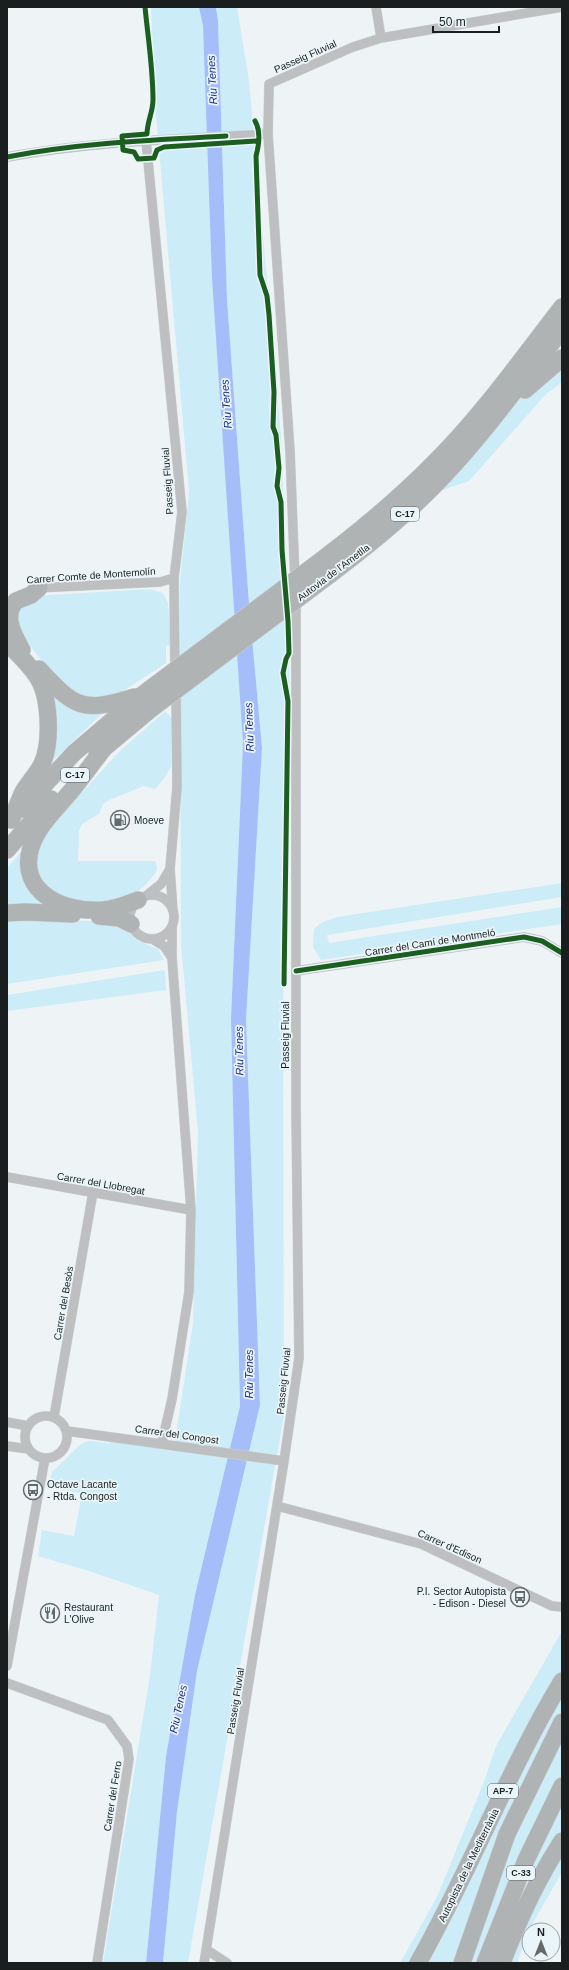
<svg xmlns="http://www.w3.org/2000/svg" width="569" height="1970" font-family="Arial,sans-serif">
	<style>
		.green { fill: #ccecf8 }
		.water { fill: #a5befa }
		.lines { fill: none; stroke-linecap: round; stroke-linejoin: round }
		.street-casing { stroke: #cdd1d3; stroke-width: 10 }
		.highway-casing { stroke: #cdd1d3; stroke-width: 18 }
		.street { stroke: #bdbfc0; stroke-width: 9 }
		.highway { stroke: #b0b3b4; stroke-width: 17 }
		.highway-bridge-casing { stroke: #cdd1d3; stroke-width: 18; stroke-linecap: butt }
		.highway-bridge { stroke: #b0b3b4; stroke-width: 17 }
		.cycleway-casing { stroke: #eaf5f9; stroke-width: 8 }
		.cycleway { stroke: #1b5e20; stroke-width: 5 }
		.labels { text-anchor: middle; stroke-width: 3.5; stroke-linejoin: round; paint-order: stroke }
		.shield { fill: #eaf5f9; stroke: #585e60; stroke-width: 1 }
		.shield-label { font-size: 9px; font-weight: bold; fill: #1a1e1f }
		.street-label { font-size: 10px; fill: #1a1e1f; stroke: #eaf5f9 }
		.poi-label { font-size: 10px; fill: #1a1e1f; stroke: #eaf5f9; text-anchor: start }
		.water-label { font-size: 11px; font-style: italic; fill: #182d8c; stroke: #eaf5f9 }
	</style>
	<rect width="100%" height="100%" fill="#eef4f6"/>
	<path class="green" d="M 151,7 L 199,7 L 203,26 L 243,743 L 231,1018 L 240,1406 L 195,1595 L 166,1756 L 146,1963 L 103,1963 L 150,1675 L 159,1595 L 89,1571 L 38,1556 L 42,1530 L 74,1536 L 82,1494 L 49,1486 L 52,1472 L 81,1444 L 89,1441 L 110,1443 L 111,1440 L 172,1451 L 175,1442 L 193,1323 L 198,1132 L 181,944 L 180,582 L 189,491 L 155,103 Z
		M 216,7 L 237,7 L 249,81 L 281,436 L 291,721 L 283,923 L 284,1415 L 188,1963 L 163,1963 L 177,1812 L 197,1671 L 260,1405 L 246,1020 L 262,748 L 249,604 L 227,299 L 218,21 Z
		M 562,349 L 562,382 L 546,394 L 469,481 L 440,491 L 540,371 Z
		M 150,589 L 163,593 L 168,603 L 171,645 L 166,646 L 166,663 L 122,692 L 105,700 L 71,693 L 51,673 L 16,627 L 16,614 L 22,599 L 48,595 Z
		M 47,686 L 106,710 L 46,767 Z
		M 165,711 L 172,718 L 171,766 L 166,776 L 155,789 L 144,786 L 109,800 L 103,804 L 99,814 L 82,824 L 79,831 L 78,861 L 155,861 C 160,870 155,874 149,881 C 131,901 101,909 76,902 C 65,899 55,893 45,888 L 35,867 L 37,848 L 48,829 L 121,750 Z
		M 25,847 L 55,909 L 7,908 L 7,868 Z
		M 562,883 L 562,897 L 327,935 L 329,943 L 562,907 L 562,924 L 321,960 L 313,947 L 314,929 L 321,923 L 337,917 Z
		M 21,918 L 116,922 L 125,927 L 139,941 L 158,949 L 164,960 L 7,984 L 7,919 Z
		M 165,970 L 166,990 L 7,1011 L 7,995 Z
		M 562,1631 L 562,1872 L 529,1930 L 517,1963 L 400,1963 L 437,1897 L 485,1779 L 496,1746 Z"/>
	<path class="water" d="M 199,7 L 216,7 L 218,21 L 227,299 L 249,604 L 262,748 L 246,1020 L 260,1405 L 197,1671 L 177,1812 L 163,1963 L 146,1963 L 166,1756 L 195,1595 L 240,1406 L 231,1018 L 243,743 L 212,278 L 203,26 Z"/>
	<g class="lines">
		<defs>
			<path id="street" d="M 376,7 L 381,38
				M 146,140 L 182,512 L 174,578 L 175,670
				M 7,157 C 93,141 181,139 268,134
				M 295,581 L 290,451 L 268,134 L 269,84 L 353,47 L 381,38 L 562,7
				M 36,588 L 160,582 L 174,578
				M130 917a22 22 0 1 1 44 0a22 22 0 1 1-44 0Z
				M 146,896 L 161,884 L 170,869
				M 173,911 L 170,869 L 177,787 L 176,689
				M 152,939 L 164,946 L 172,958
				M 296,971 L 524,937 L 542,941 L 562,953
				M 7,1177 L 191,1210
				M25 1437a21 21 0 1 1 42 0a21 21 0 1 1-42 0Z
				M 54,1417 L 93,1192
				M 7,1422 L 28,1426
				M 67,1431 L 284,1461
				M 162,1442 L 172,1399 L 189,1292 L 191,1210 L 172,958 L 172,926
				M 7,1446 L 29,1449
				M 277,1506 L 421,1544 L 552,1606 L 562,1607
				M 7,1666 L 45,1458
				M 7,1683 L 108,1720 L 127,1746 L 129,1759 L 97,1963
				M 207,1950 L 227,1963
				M 204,1963 L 284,1461 L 299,1358 L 296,1109 L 296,600"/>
			<path id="highway" d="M 525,390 L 562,358
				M 303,574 C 349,540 395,503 435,462 C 482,415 521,360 562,307
				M 312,588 C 354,557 394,526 431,489 C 480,440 519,384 562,330
				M 7,643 C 17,653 28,663 36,675 C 50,694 52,742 42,764 C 37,774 29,782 23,792 C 19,801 15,811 11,820
				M 22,650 C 14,635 2,616 16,601 L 31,595 L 39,588
				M 39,669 C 75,708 82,713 134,697
				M 105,747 C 94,761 83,776 72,790 C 58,807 38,825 31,847 C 17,893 65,913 103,910 C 116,909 127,904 138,900
				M 97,754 L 151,709
				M 22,809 L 74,753 L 142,695
				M 7,850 L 51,799
				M 7,913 L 25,912 L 73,914
				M 99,916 L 119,918 L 131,924
				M 418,1963 C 470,1871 507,1772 562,1681
				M 462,1963 L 507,1834 L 562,1722
				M 485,1963 L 526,1860 L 562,1786
				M 502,1963 C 518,1921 538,1878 562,1841"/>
		</defs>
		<use href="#street" class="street-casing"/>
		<use href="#highway" class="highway-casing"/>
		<use href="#street" class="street"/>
		<use href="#highway" class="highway"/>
		<defs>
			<path id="highway-bridge" d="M 142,695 L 303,574
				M 151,709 L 312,588"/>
		</defs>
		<use href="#highway-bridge" class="highway-bridge-casing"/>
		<use href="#highway-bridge" class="highway-bridge"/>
		<defs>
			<path id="cycleway" d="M 145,7 C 148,38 153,69 153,100 C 153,112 147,122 147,134 L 122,136 L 123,150 L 134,152 L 138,159 L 154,158 L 157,150 L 164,147 L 256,141
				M 255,121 C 261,131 259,145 256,156 L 260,275 L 267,296 L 269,315 L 274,392 L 273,427 L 276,435 L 279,468 L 277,486 L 281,502 L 282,550 L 288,621 L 289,653 L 286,659 L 283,673 L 288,701 L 284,984
				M 7,157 C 79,143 153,140 226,136
				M 296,971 L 524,937 L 542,941 L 562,953"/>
		</defs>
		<use href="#cycleway" class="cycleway-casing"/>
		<use href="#cycleway" class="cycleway"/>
	</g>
	<defs>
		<symbol id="fuel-ring" viewBox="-11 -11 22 22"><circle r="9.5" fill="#eaf5f9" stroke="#64696a" stroke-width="1.5"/><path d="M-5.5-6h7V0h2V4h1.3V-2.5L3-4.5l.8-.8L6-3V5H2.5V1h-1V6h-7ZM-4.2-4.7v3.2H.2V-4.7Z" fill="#64696a"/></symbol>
		<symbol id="bus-ring" viewBox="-11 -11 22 22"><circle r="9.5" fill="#eaf5f9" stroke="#64696a" stroke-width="1.5"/><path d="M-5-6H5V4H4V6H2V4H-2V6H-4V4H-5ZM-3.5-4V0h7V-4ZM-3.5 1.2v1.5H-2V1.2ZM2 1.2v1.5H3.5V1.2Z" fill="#64696a"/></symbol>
		<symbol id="restaurant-ring" viewBox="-11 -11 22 22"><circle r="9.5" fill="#eaf5f9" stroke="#64696a" stroke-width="1.5"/><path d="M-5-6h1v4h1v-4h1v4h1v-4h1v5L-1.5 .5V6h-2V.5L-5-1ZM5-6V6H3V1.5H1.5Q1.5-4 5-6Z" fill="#64696a"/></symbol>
	</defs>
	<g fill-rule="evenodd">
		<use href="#fuel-ring" x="109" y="809" width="22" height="22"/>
		<use href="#bus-ring" x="22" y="1479" width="22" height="22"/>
		<use href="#bus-ring" x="509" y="1586" width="22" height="22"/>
		<use href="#restaurant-ring" x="39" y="1602" width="22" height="22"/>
	</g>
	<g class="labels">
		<g class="shield">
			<rect x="391" y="507" width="28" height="14" rx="3"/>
			<rect x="61" y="768" width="28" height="14" rx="3"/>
			<rect x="488" y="1784" width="30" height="14" rx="3"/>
			<rect x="507" y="1866" width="28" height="14" rx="3"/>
		</g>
		<g class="shield-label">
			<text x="405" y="517">C-17</text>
			<text x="75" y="778">C-17</text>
			<text x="503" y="1794">AP-7</text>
			<text x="521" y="1876">C-33</text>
		</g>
		<g class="street-label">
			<text transform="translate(305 56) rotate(-24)" y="4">Passeig Fluvial</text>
			<text transform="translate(167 481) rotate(-94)" y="4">Passeig Fluvial</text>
			<text transform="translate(333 572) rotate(-37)" y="4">Autovia de l'Ametlla</text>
			<text transform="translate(91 575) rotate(-4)" y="4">Carrer Comte de Montemolín</text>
			<text transform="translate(430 942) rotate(-9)" y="4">Carrer del Camí de Montmeló</text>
			<text transform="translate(285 1035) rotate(-90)" y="4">Passeig Fluvial</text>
			<text transform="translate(101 1183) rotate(10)" y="4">Carrer del Llobregat</text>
			<text transform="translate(63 1303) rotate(-80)" y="4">Carrer del Besòs</text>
			<text transform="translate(283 1381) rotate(-84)" y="4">Passeig Fluvial</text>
			<text transform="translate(177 1434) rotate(8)" y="4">Carrer del Congost</text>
			<text transform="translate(450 1546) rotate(24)" y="4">Carrer d'Edison</text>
			<text transform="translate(235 1701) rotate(-81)" y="4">Passeig Fluvial</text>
			<text transform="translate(112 1796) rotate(-81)" y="4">Carrer del Ferro</text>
			<text transform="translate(468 1865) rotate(-64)" y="4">Autopista de la Mediterrània</text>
		</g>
		<g class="poi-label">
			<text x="134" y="824">Moeve</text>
			<text x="47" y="1488">Octave Lacante<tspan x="47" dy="12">- Rtda. Congost</tspan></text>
			<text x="506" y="1595" text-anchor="end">P.I. Sector Autopista<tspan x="506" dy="12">- Edison - Diesel</tspan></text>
			<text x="64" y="1611">Restaurant<tspan x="64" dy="12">L'Olive</tspan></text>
		</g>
		<g class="water-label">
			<text transform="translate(212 80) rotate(-93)" y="4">Riu Tenes</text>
			<text transform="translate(226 404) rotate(-94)" y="4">Riu Tenes</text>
			<text transform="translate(249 727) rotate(-92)" y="4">Riu Tenes</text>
			<text transform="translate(239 1051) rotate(-91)" y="4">Riu Tenes</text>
			<text transform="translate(249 1374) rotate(-90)" y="4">Riu Tenes</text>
			<text transform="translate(178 1709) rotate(-78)" y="4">Riu Tenes</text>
		</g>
	</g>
	<rect width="569" height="1970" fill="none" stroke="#1a1e1f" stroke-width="16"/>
	<g transform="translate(541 1942)"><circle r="19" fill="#eaf5f9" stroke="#979fa2"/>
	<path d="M0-3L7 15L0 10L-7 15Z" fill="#64696a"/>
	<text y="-6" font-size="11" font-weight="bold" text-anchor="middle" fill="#1a1e1f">N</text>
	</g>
	<path d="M433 26v6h66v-6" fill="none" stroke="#1a1e1f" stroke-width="2"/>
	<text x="439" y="26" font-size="12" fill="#1a1e1f" stroke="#eaf5f9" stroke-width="3" paint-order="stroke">50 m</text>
</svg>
